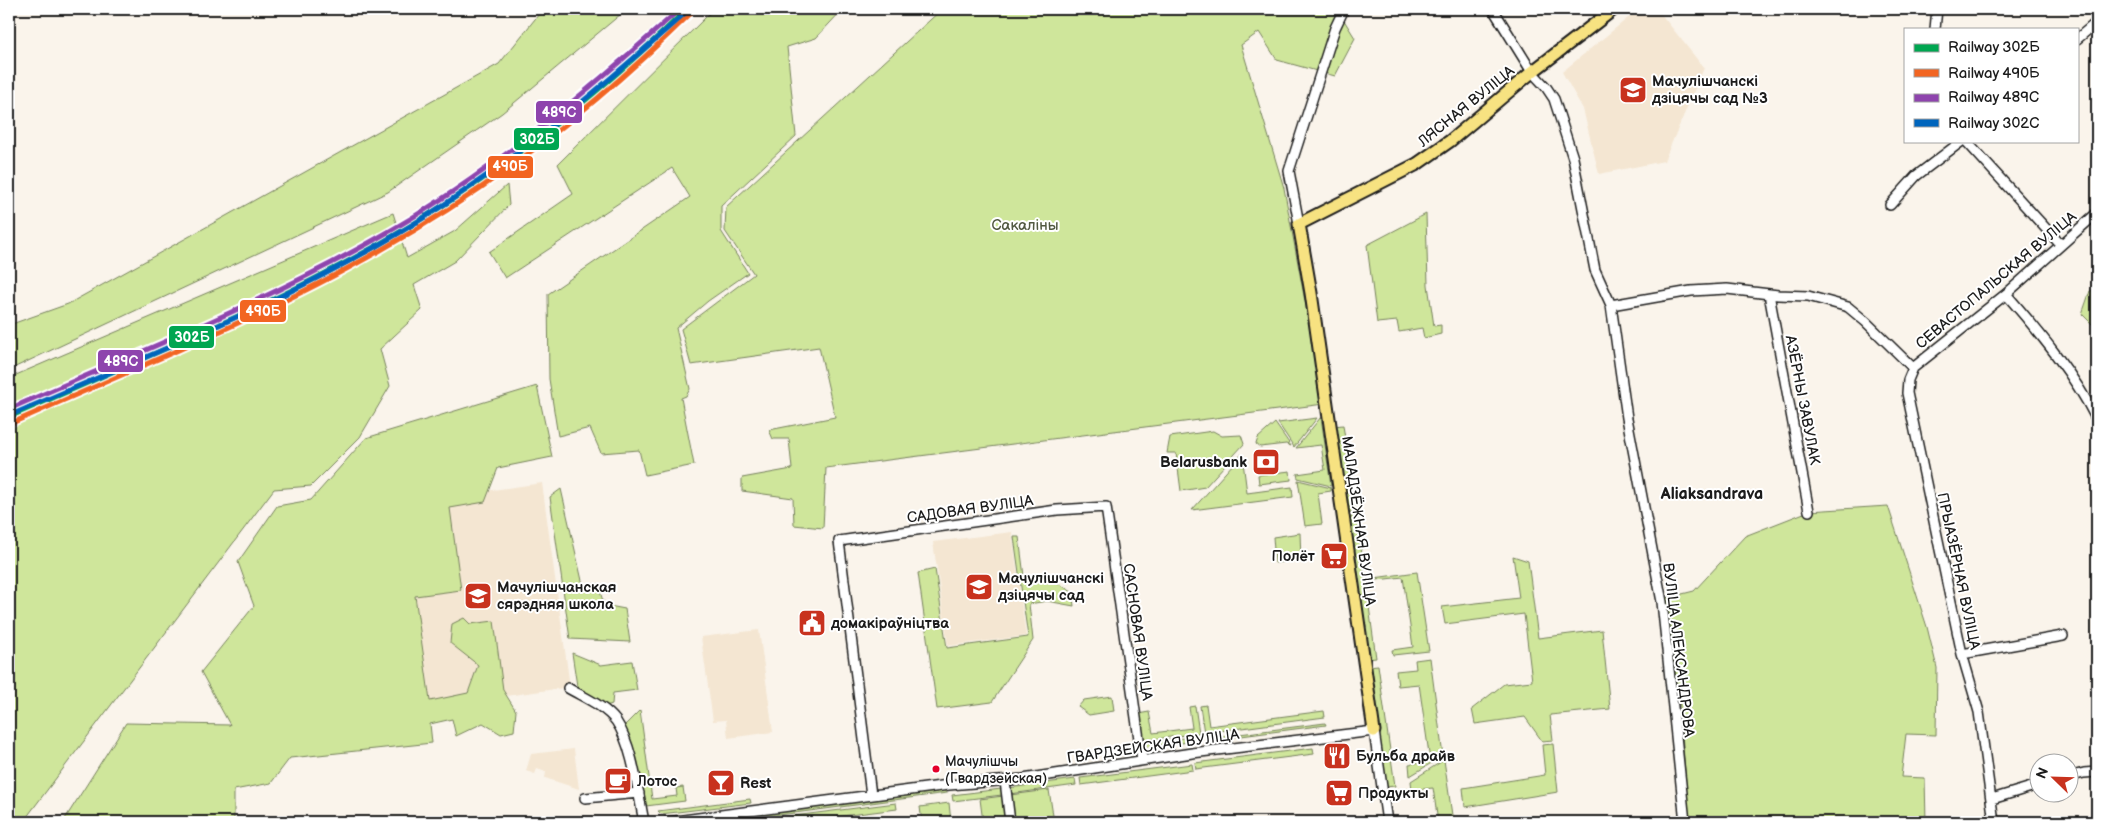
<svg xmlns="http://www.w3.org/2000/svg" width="2106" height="831" font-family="'Balsamiq Sans',sans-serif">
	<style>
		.built { fill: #f4e6d2 }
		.green { fill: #cfe69b; stroke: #76815c }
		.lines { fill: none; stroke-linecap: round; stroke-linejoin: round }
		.minor-casing { stroke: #1c1c1c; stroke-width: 12 }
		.major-casing { stroke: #1c1c1c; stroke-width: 15 }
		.minor { stroke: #fff; stroke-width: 9 }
		.major { stroke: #f7e281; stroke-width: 11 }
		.rail-1-casing { stroke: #fff; stroke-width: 9 }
		.rail-2-casing { stroke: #fff; stroke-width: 9 }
		.rail-3-casing { stroke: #fff; stroke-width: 9 }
		.rail-4-casing { stroke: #fff; stroke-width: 9 }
		.rail-1 { stroke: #00a651; stroke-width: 5 }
		.rail-2 { stroke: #f26522; stroke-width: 5 }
		.rail-3 { stroke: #8e44ad; stroke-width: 5 }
		.rail-4 { stroke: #0065bd; stroke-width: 5 }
		.bus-dot { fill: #e4002b; stroke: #fff; stroke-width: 2 }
		.labels { text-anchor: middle; stroke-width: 4; stroke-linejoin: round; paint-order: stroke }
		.bus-label { font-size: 14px; fill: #1c1c1c; stroke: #fff; text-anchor: start }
		.poi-label { font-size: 15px; font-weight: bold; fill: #1c1c1c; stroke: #fff; text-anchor: start }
		.street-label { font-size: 15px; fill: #1c1c1c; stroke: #fff }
		.park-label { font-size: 15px; fill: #525942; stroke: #fff }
		.neighbourhood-label { font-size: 16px; font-weight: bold; fill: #1c1c1c; stroke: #fff }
		.line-badge { stroke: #fff; stroke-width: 2 }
		.badge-label { font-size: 14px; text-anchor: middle; font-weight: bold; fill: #fff }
	</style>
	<rect width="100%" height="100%" fill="#faf4eb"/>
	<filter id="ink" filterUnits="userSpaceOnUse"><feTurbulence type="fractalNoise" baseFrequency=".02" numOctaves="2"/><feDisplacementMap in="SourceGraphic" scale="10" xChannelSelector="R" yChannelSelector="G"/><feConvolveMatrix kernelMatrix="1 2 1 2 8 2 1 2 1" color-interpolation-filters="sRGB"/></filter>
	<g filter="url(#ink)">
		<path class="built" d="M 1639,9 L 1657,9 L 1704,68 L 1664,161 L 1599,174 L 1583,109 L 1562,72 Z
			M 542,483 L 570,687 L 414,709 L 386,505 Z
			M 1012,532 L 1026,636 L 948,646 L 933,542 Z
			M 759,630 L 773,732 L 728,738 L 726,720 L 713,721 L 701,637 Z
			M 574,749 L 579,789 L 545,778 L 546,772 L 537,769 L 535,774 L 526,771 L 531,754 Z"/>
		<path class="green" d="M 543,9 L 627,9 L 502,113 L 388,192 L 9,370 L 9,325 L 68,304 L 499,64 Z
			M 714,9 L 843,9 L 816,38 L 787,47 L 796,136 L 721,206 L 721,231 L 748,273 L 708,301 L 676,328 L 690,389 L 686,396 L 681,398 L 694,465 L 645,475 L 639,450 L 601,453 L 590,428 L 558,436 L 549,379 L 548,294 L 690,197 L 672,168 L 505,278 L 489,252 L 573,194 L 558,164 Z
			M 942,9 L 1337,9 L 1355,38 L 1335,76 L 1277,60 L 1259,32 L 1241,45 L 1284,188 L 1324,404 L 826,468 L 823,528 L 794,525 L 793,498 L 742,491 L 742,478 L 792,469 L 789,439 L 773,439 L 769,430 L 835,417 L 819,347 L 691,365 L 681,329 L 754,274 L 725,231 L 726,207 Z
			M 507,185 L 509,205 L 455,261 L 414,285 L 422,310 L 380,349 L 390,386 L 360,437 L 311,486 L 274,489 L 23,822 L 9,822 L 9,378 L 393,213 L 407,258 L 455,231 Z
			M 1426,214 L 1428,285 L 1434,326 L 1441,325 L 1441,334 L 1424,338 L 1422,328 L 1399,332 L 1397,321 L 1377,323 L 1367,245 Z
			M 2097,290 L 2097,329 L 2082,314 L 2090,291 Z
			M 537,386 L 552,457 L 498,468 L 485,502 L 450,508 L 461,590 L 415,596 L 430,701 L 468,693 L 478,665 L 450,643 L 452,624 L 464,618 L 470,624 L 494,621 L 503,690 L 516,711 L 514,731 L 501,734 L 483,723 L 456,736 L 452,719 L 430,724 L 432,743 L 290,758 L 271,783 L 234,790 L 234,822 L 63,822 L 126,723 L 230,725 L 201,672 L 254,606 L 238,562 L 277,506 L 311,500 L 366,438 Z
			M 1321,417 L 1331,486 L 1298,478 L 1297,474 L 1325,470 L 1321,445 L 1296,448 Z
			M 1317,418 L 1294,447 L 1278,423 Z
			M 1275,423 L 1291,446 L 1286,444 L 1260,447 L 1256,444 L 1258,438 Z
			M 1343,425 L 1355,507 L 1346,518 L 1334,426 Z
			M 1213,431 L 1222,436 L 1241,435 L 1244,444 L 1205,487 L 1181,491 L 1176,453 L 1167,453 L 1170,437 Z
			M 1242,454 L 1247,493 L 1292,487 L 1293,497 L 1192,510 Z
			M 1290,471 L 1291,480 L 1259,484 L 1258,475 Z
			M 1298,480 L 1331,488 L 1331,491 L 1318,493 L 1322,524 L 1305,526 Z
			M 561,489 L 583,585 L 598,584 L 604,605 L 625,609 L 630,642 L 570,639 L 550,497 Z
			M 1888,506 L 1927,627 L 1937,668 L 1936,735 L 1906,734 L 1901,777 L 1925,778 L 1926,822 L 1689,822 L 1680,708 L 1666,598 L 1694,591 L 1745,536 L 1809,511 Z
			M 1356,511 L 1376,658 L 1367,659 L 1347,523 Z
			M 1300,533 L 1301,560 L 1275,563 L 1273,537 Z
			M 1014,537 L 1019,537 L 1025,584 L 1053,580 L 1072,592 L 1074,606 L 1047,601 L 1029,604 L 1033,640 L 992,702 L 937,709 L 918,573 L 935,569 L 947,648 L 1028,637 Z
			M 1513,556 L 1528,561 L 1538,638 L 1602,630 L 1610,709 L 1550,715 L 1553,740 L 1542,741 L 1525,717 L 1475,724 L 1472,709 L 1504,684 L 1532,681 L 1524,614 L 1445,624 L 1442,607 L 1519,598 Z
			M 1417,572 L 1429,651 L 1393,655 L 1392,650 L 1413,647 L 1403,577 L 1368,581 L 1367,579 Z
			M 572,653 L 601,665 L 632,661 L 637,690 L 613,693 L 612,704 L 606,706 L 577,686 Z
			M 1430,658 L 1443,756 L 1410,776 L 1409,764 L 1430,761 L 1419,684 L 1398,686 L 1396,671 L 1416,669 L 1415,660 Z
			M 1378,665 L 1395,786 L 1385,787 L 1368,666 Z
			M 1112,696 L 1114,711 L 1089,715 L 1078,707 L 1084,700 Z
			M 1206,705 L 1209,726 L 1324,711 L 1325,717 L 1204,733 L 1200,706 Z
			M 1195,706 L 1199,733 L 1142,741 L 1138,714 L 1149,712 L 1153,733 L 1192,728 L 1189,707 Z
			M 640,710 L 652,799 L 677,796 L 676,788 L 683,787 L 685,801 L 646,806 L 634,751 L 624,726 Z
			M 1325,723 L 1326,725 L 1218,739 L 1216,737 Z
			M 1200,736 L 1199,741 L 1144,747 L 1142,743 Z
			M 1553,744 L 1558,792 L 1465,807 L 1463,788 L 1545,775 L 1542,745 Z
			M 1313,748 L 1314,754 L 1196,769 L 1195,763 Z
			M 1444,760 L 1453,822 L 1438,822 L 1433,788 L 1412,790 L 1411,781 Z
			M 1192,764 L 1193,770 L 1081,785 L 1080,778 Z
			M 1075,779 L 1076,785 L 1010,794 L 1009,788 Z
			M 946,789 L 947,793 L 726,822 L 697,822 Z
			M 1001,789 L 1002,795 L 953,801 L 952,795 Z
			M 1049,790 L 1054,822 L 1014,822 L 1010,795 Z
			M 1003,796 L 1006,822 L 983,822 L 980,799 Z
			M 750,799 L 751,803 L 661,814 L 658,811 Z
			M 896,803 L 897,809 L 794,822 L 746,822 Z
			M 949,803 L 951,822 L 922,822 L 920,807 Z"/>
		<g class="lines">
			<defs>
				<path id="minor" d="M 1493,9 L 1532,72 L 1546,87 L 1554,99 L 1573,158 L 1595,270 L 1611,305 L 1627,418 L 1662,602 L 1685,822
					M 1935,29 L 1937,9
					M 2077,39 L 2097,22
					M 1966,141 L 2060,244
					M 1890,205 L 1916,176 L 1962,141
					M 1299,224 L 1289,171 L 1335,28 L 1344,9
					M 1769,294 L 1809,511
					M 2006,294 C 2040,333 2074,374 2097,420
					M 1611,305 L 1691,291 L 1727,289 L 1778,295 L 1808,296 L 1848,307 L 1866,322 L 1913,368
					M 1913,368 L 1908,380 L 1907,393 L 1962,654 L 1979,712 L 1994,822
					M 1913,368 L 2006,294 L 2097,213
					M 1962,654 L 2063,636
					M 568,688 C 583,697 605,706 616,721 C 633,746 638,793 644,822
					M 2068,777 L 2084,773 L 2097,772
					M 1005,781 L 1010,822
					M 871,795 L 839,541 L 1057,510 L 1106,507 L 1142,760
					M 585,798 L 639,793
					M 1992,799 L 2038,785
					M 668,822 L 949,785 L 1023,779 L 1192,753 L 1374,731 L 1387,822"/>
				<path id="major" d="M 1374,731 L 1311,293 L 1299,224 L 1417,164 L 1450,141 L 1532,72 L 1614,9"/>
			</defs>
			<use href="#minor" class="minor-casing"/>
			<use href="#major" class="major-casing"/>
			<use href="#minor" class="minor"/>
			<use href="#major" class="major"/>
			<defs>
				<path id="rail-1" d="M 9,417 C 132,363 258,312 376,246 C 490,182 593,100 687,9"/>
				<path id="rail-2" d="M 12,423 C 135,368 261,318 379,251 C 494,187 597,105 691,13"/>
				<path id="rail-3" d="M 9,409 C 139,352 272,300 395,228 C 499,167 590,89 680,9"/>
				<path id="rail-4" d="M 11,415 C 142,358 276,306 399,233 C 503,171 594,94 684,14"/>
			</defs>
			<use href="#rail-1" class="rail-1-casing"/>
			<use href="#rail-2" class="rail-2-casing"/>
			<use href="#rail-3" class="rail-3-casing"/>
			<use href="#rail-4" class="rail-4-casing"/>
			<use href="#rail-1" class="rail-1"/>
			<use href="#rail-2" class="rail-2"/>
			<use href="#rail-3" class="rail-3"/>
			<use href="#rail-4" class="rail-4"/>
		</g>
	</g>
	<defs>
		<symbol id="school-square" viewBox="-11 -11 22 22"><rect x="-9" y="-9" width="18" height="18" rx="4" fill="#c8321e" stroke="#fff"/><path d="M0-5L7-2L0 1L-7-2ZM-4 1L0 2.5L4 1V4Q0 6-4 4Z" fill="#fff"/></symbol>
		<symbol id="bank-square" viewBox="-11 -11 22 22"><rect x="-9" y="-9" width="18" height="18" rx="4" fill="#c8321e" stroke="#fff"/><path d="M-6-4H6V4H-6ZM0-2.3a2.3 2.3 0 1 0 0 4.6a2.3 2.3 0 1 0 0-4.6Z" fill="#fff"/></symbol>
		<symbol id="supermarket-square" viewBox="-11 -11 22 22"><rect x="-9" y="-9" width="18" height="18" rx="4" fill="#c8321e" stroke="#fff"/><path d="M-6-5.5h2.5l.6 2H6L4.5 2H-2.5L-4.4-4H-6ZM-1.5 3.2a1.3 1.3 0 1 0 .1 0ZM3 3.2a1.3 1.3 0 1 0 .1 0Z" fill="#fff"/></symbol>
		<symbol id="civic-square" viewBox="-11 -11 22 22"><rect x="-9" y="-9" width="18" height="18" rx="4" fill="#c8321e" stroke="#fff"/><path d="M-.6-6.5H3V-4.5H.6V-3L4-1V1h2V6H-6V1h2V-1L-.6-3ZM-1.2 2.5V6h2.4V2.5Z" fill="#fff"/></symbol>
		<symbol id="restaurant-square" viewBox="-11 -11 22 22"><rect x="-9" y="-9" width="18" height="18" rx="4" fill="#c8321e" stroke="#fff"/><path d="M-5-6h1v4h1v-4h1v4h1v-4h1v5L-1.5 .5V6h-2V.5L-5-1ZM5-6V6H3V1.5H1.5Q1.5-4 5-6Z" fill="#fff"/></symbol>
		<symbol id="cafe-square" viewBox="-11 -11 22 22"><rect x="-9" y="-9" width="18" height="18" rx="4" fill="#c8321e" stroke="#fff"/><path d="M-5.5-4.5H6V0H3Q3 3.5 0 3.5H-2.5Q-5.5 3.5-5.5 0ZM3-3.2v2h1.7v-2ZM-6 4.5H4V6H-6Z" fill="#fff"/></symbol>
		<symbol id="bar-square" viewBox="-11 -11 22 22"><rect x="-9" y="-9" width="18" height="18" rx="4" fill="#c8321e" stroke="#fff"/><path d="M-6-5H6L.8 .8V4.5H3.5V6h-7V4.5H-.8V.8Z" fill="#fff"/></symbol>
	</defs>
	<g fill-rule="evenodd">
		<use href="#school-square" x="1617" y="74" width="32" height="32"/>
		<use href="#bank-square" x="1250" y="446" width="32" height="32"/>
		<use href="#supermarket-square" x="1318" y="540" width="32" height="32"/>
		<use href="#school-square" x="963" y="571" width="32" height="32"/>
		<use href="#school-square" x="462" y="580" width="32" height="32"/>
		<use href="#civic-square" x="796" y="607" width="32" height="32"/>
		<use href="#restaurant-square" x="1321" y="740" width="32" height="32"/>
		<use href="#cafe-square" x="602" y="765" width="32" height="32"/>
		<use href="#bar-square" x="705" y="767" width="32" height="32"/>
		<use href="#supermarket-square" x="1323" y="777" width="32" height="32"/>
	</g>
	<circle class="bus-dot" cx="936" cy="769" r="4.5"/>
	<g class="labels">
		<g class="bus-label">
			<text x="945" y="766">Мачулішчы<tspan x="945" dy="17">(Гвардзейская)</tspan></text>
		</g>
		<g class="poi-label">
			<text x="1652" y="86">Мачулішчанскі<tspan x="1652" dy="17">дзіцячы сад №3</tspan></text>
			<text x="1247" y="467" text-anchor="end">Belarusbank</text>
			<text x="1315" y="561" text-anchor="end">Полёт</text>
			<text x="998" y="583">Мачулішчанскі<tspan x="998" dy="17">дзіцячы сад</tspan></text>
			<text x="497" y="592">Мачулішчанская<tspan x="497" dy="17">сярэдняя школа</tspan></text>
			<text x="831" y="628">домакіраўніцтва</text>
			<text x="1356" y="761">Бульба драйв</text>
			<text x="637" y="786">Лотос</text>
			<text x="740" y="788">Rest</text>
			<text x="1358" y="798">Продукты</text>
		</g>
		<g class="street-label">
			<text transform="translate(1466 106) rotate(-39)" y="5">ЛЯСНАЯ ВУЛІЦА</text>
			<text transform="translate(1996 280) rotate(-40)" y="5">СЕВАСТОПАЛЬСКАЯ ВУЛІЦА</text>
			<text transform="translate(1803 400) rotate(79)" y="5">АЗЁРНЫ ЗАВУЛАК</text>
			<text transform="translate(970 509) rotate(-8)" y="5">САДОВАЯ ВУЛІЦА</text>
			<text transform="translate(1359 521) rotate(82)" y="5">МАЛАДЗЁЖНАЯ ВУЛІЦА</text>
			<text transform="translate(1959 571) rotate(78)" y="5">ПРЫАЗЁРНАЯ ВУЛІЦА</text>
			<text transform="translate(1138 632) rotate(82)" y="5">САСНОВАЯ ВУЛІЦА</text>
			<text transform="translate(1679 650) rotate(83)" y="5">ВУЛІЦА АЛЕКСАНДРОВА</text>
			<text transform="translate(1153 746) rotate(-8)" y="5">ГВАРДЗЕЙСКАЯ ВУЛІЦА</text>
		</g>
		<g class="park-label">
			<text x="1025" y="230">Сакаліны</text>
		</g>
		<g class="neighbourhood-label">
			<text x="1712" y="499">Aliaksandrava</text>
		</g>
	</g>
	<g class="line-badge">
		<rect x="535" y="100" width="48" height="24" rx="5" fill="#8e44ad"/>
		<rect x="513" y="127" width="47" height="24" rx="5" fill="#00a651"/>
		<rect x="487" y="155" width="47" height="24" rx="5" fill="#f26522"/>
		<rect x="239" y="299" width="48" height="24" rx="5" fill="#f26522"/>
		<rect x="168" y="325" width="47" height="24" rx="5" fill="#00a651"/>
		<rect x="97" y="349" width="47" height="24" rx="5" fill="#8e44ad"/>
	</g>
	<g class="badge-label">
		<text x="559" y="117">489С</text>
		<text x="537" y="144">302Б</text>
		<text x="510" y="171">490Б</text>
		<text x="263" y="316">490Б</text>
		<text x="192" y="342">302Б</text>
		<text x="121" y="366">489С</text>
	</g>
	<rect width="2106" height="831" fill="none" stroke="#fff" stroke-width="30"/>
	<rect x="15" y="15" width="2076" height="801" fill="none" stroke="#1c1c1c" stroke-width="2" filter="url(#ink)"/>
	<rect x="1904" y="28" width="175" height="115" fill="#ffffff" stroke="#a4a4a4"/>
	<rect x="1914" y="44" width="25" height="8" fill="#00a651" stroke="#a4a4a4"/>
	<text x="1948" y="52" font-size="15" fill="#1c1c1c">Railway 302Б</text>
	<rect x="1914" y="69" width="25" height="8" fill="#f26522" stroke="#a4a4a4"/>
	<text x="1948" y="78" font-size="15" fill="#1c1c1c">Railway 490Б</text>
	<rect x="1914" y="94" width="25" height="8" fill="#8e44ad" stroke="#a4a4a4"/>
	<text x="1948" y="102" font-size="15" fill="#1c1c1c">Railway 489С</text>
	<rect x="1914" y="119" width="25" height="8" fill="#0065bd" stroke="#a4a4a4"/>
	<text x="1948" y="128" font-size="15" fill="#1c1c1c">Railway 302С</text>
	<g transform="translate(2054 778) rotate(293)"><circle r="24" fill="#ffffff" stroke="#a4a4a4"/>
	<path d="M0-4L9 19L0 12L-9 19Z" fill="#c8321e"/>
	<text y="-8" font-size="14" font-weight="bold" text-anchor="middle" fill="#1c1c1c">N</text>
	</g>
</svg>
